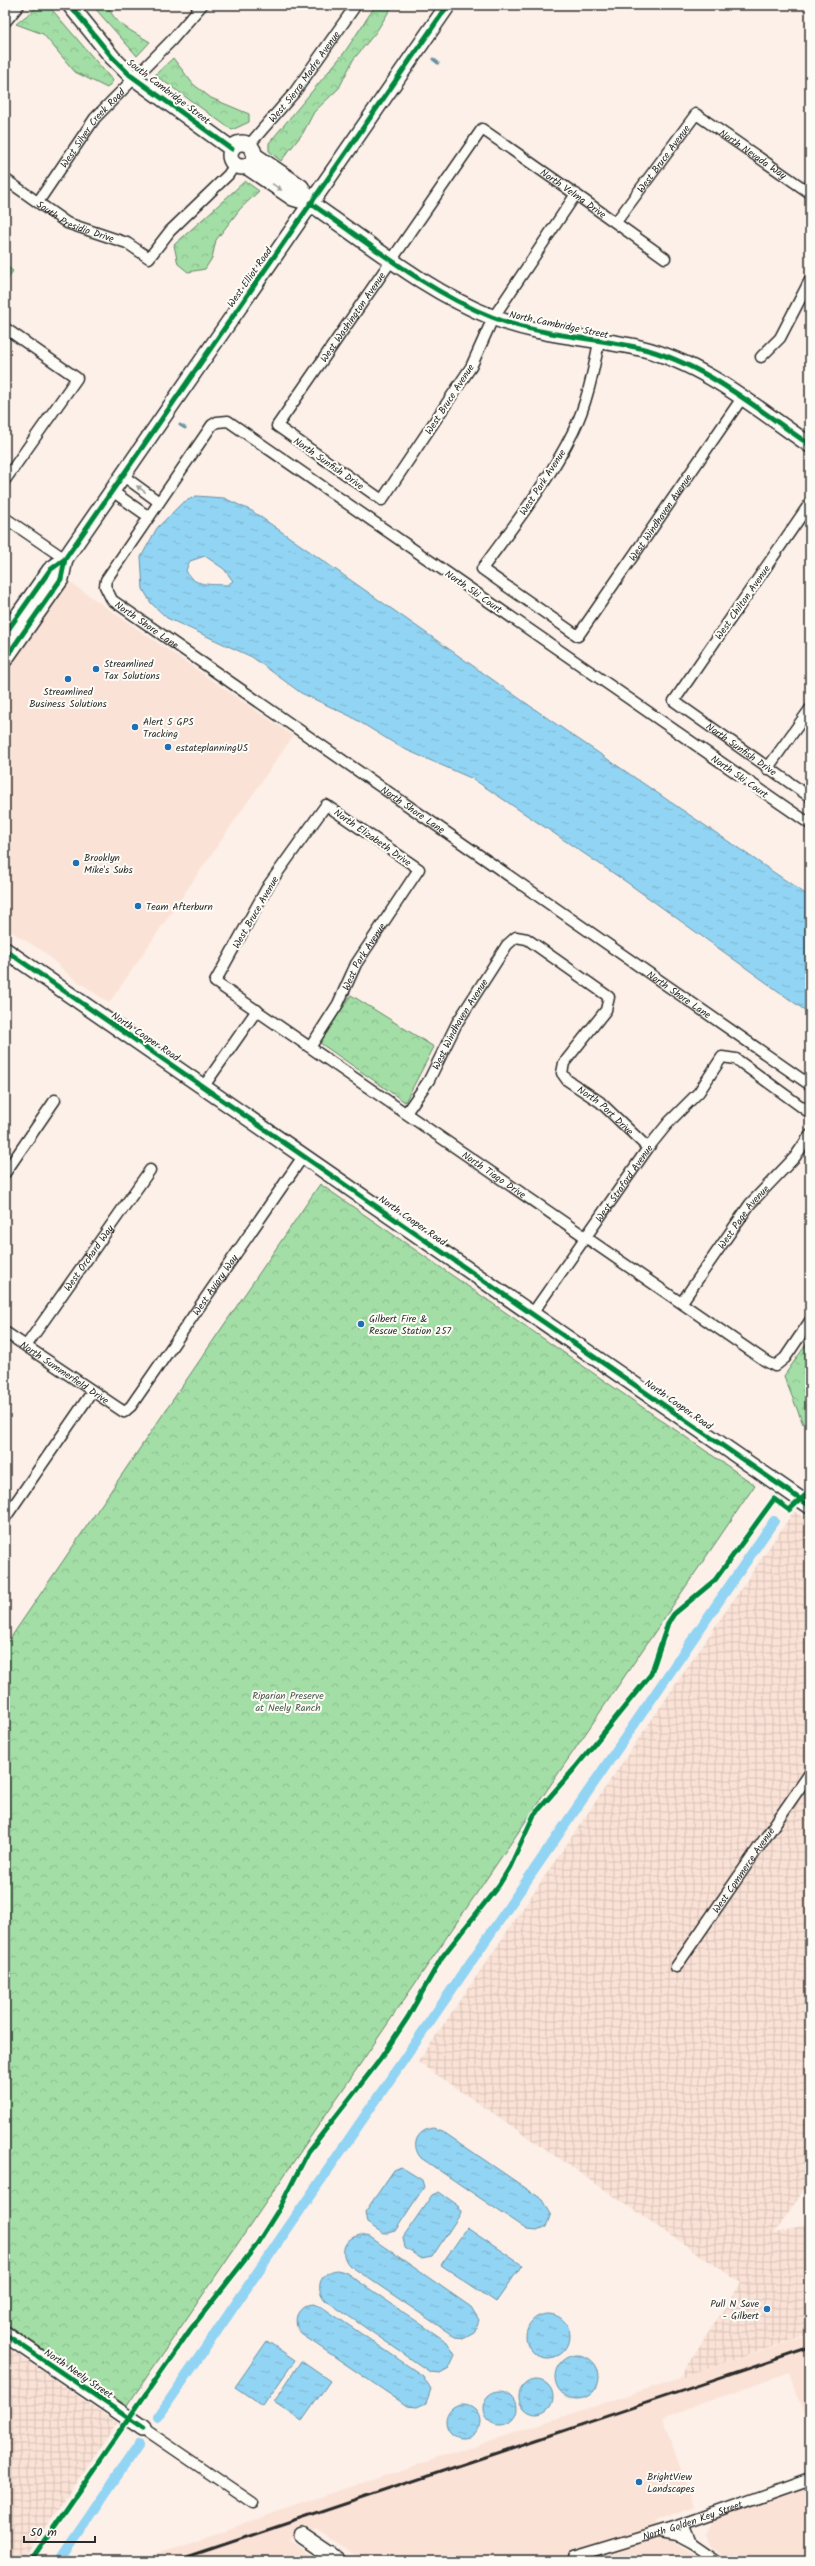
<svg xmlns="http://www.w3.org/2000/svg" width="815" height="2566" font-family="Kalam,sans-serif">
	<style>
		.built { fill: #fbe2d6 }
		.industrial { fill: url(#industrial-grid) }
		.park { fill: url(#park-crowns); stroke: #668468 }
		.water { fill: url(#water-ripples); stroke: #6990a3; fill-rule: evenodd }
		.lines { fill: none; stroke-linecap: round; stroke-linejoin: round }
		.stream { stroke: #6990a3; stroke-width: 3 }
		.canal { stroke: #92d4f3; stroke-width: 10 }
		.street-casing { stroke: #2b2b2b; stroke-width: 13 }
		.secondary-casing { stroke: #2b2b2b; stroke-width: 18 }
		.street { stroke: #fdfcf7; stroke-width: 10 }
		.secondary { stroke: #fdfcf7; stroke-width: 15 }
		.rail { stroke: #2b2b2b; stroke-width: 3 }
		.cycleway-casing { stroke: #fdfcf7; stroke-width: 8 }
		.cycleway { stroke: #00873e; stroke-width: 5 }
		.oneway { fill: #9e9e9b }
		.poi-dot { fill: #1f6fb2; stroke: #fdfcf7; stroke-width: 1.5 }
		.labels { text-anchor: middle; stroke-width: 4; stroke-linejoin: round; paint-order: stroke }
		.street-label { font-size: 10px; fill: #2b2b2b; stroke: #fdfcf7 }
		.poi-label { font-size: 10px; fill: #2b2b2b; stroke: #fdfcf7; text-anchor: start }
		.park-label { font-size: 10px; fill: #49584a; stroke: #fdfcf7 }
	</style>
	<defs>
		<pattern id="industrial-grid" width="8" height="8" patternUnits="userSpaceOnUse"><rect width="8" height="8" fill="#fbe2d6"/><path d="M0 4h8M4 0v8" fill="none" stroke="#d7c2b8"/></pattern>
		<pattern id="park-crowns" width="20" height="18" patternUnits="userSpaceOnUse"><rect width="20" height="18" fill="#a2dea5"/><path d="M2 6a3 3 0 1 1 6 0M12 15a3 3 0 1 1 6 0" fill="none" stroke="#8cbf8e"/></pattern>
		<pattern id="water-ripples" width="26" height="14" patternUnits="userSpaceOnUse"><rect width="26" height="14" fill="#92d4f3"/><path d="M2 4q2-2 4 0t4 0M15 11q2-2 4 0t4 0" fill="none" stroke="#7eb6d0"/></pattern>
	</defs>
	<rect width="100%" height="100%" fill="#fcf0e8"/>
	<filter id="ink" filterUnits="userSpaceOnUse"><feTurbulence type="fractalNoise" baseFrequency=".025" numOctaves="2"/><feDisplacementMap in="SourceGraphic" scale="8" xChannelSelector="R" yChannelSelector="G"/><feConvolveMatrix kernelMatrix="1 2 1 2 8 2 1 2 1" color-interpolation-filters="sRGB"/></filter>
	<g filter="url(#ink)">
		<path class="built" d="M 68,581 L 293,736 L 109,1003 L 69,975 L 44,952 L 5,928 L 5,673 Z
			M 810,2335 L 810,2436 L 790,2372 L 669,2415 L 663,2419 L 694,2506 L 655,2521 L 673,2542 L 703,2561 L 363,2561 L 317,2529 L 289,2540 L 318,2561 L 138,2561 L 305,2502 Z
			M 810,2486 L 810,2561 L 731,2561 L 711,2547 L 707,2539 L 706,2533 L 715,2518 Z"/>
		<path class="industrial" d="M 794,1511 L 810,1523 L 810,2181 L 774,2234 L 810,2223 L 810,2334 L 678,2379 L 741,2283 L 418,2062 Z
			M 5,2346 L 117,2423 L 22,2561 L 5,2561 Z"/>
		<path class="park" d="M 40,5 L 48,5 L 113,81 L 107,88 L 75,72 L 43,34 L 16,24 Z
			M 92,5 L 108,5 C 113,24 134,32 150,42 L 137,56 Z
			M 376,5 L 393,5 L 376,32 L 353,60 L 339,88 L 314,112 L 303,133 L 281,161 L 269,151 L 269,143 L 344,53 Z
			M 173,58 L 193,84 L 211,98 L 249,114 L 249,122 L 232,130 L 155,75 Z
			M 245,181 L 259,191 L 240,209 L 216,240 L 212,258 L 205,269 L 188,272 L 178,264 L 174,245 Z
			M 5,265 L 13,271 L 5,283 Z
			M 351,995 L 434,1047 L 405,1102 L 320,1043 Z
			M 320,1184 L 755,1485 L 127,2406 L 5,2323 L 5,1646 Z
			M 810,1339 L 810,1415 L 803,1424 L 784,1376 Z"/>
		<path class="water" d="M 196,496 L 224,498 L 252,511 L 553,722 L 810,897 L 810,1014 L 625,881 L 473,779 L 402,748 L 350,716 L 301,693 L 252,657 L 167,618 L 151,603 L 143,589 L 141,557 L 157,528 L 182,503 ZM 205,556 L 224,569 L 233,581 L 227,585 C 211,584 192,587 186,570 L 190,561 Z
			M 433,2128 L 442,2131 L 543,2200 L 551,2213 L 546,2227 L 537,2231 L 527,2230 L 421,2158 C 410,2145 417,2130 433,2128 Z
			M 401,2167 L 422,2180 L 424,2187 L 395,2231 L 384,2234 L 367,2223 L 365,2212 L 394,2170 Z
			M 439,2192 L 459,2206 L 461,2213 L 432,2257 L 422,2259 L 405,2248 L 403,2237 L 432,2195 Z
			M 467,2228 L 522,2265 L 496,2302 L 441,2265 Z
			M 361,2235 L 370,2237 L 471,2307 L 479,2320 L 474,2333 L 465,2338 L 455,2337 L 349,2265 C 338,2252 345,2237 361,2235 Z
			M 337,2270 L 345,2272 L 447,2342 L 455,2355 L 449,2368 L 440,2373 L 430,2372 L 325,2300 C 314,2287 321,2272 337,2270 Z
			M 313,2304 L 322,2307 L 423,2376 L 431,2389 L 426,2403 L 417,2407 L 407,2406 L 301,2334 C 291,2321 297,2306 313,2304 Z
			M526 2336a22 22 0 1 1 44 0a22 22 0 1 1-44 0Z
			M 267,2341 L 295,2360 L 263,2406 L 235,2387 Z
			M555 2377a22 22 0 1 1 44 0a22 22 0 1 1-44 0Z
			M 301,2361 L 330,2381 L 302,2421 L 274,2402 Z
			M519 2397a17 17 0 1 1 34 0a17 17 0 1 1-34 0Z
			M483 2408a17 17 0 1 1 34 0a17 17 0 1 1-34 0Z
			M446 2421a17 17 0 1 1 34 0a17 17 0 1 1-34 0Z"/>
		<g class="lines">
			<path class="stream" d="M 433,59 L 438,63
				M 180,425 L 185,428"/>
			<path class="canal" d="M 158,2417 L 774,1521
				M 59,2561 L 139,2444"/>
			<defs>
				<g id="street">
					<path d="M 5,22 L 19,5"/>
					<path id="s1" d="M 249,145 L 294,93 L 356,5"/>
					<path id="s2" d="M 5,179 L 67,223 L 127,243 L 149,258 L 170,231 L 228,175 L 235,165"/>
					<path id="s3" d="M 576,194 L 493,318 L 471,367 L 382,500 L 277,426 L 482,129 C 543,171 604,214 665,258"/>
					<path id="s4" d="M 38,202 L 95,118 L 171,41 L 202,5"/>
					<path id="s5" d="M 616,222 L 696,114 L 810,193"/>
					<path d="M 5,328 L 77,378 L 5,480"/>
					<path id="s6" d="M 599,342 C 593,372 587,404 573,432 C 549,481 514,525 482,569 L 578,636 L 742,398"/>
					<path d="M 761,357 L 780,338 L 810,280"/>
					<path d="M 122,475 L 159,502"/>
					<path d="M 112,491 L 149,517"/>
					<path id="s7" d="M 810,503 L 674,701 L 810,797"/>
					<path d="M 5,518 L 65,559"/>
					<path d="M 767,769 L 810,709"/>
					<path id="s8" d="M 810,824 L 228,421 L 217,422 L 212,425 L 106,580 L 105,586 L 112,600 L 810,1085"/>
					<path id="s9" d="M 311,1046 L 338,1004 L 356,964 L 419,869 L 326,805 L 268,886 L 215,982 L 764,1360 L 775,1366 L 785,1358 L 810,1321"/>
					<path d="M 204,1086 L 257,1010"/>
					<path id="s10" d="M 406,1113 L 429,1080 L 457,1023 L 507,945 L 516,937 L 527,939 L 609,997 L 606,1010 L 564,1063 L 562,1073 L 567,1080 L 600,1102 L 648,1148"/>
					<path d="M 5,1173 L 55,1100"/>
					<path id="s11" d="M 682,1302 L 750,1204 L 795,1157 L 810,1135"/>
					<path id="s12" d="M 532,1314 L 648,1148 L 669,1122 L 699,1092 L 722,1057 L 736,1059 L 810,1113"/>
					<path id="s13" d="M 5,1332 L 124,1412 L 131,1406 L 304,1155"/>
					<path id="s14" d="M 26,1346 L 150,1170"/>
					<path d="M 5,1518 L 92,1392"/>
					<path id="s15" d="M 676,1967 L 810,1773"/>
					<path d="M 143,2428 L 253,2503"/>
					<path d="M 683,2524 L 691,2543 L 717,2561"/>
					<path d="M 660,2532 L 676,2535 L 691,2543"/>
					<path id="s16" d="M 574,2557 L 683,2524 L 810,2479"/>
				</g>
				<path id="secondary" d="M 70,5 L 112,57 L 130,75 L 232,149
					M230 155a12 12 0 1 1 24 0a12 12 0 1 1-24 0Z
					M 254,155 L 301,187 L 310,203
					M 246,166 L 293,198 L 310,203 C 369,243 426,291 492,317 C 539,336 591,337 640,348 C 704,363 757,409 810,445
					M 5,634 L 50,570 L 65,559 L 448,5
					M 5,659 L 61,579 L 65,559
					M 5,950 L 810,1506
					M 5,2334 L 143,2428
					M 302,2536 L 339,2561"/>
			</defs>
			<use href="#street" class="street-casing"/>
			<use href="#secondary" class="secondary-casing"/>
			<use href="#street" class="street"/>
			<use href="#secondary" class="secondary"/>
			<path class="rail" d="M 175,2561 L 810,2348"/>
			<defs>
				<path id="cycleway" d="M 70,5 L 112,57 L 130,75 L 232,149
					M 310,203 C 369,243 426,291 492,317 C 539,336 591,337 640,348 C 704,363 757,409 810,445
					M 5,634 L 50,570 L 65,559 L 448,5
					M 5,659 L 61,579 L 65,559
					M 5,950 L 810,1506
					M 5,2334 L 143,2428
					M 30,2561 L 190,2330 L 255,2247 L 279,2209 L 308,2152 L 379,2061 L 408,2017 L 442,1957 L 499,1885 L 510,1867 L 534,1815 L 575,1768 L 651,1674 L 668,1623 L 674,1614 L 715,1580 L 774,1499 L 789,1510 L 810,1491"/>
			</defs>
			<use href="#cycleway" class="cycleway-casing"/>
			<use href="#cycleway" class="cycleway"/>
		</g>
		<defs><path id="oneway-solid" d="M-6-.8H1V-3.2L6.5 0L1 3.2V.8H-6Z"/></defs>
		<g class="oneway">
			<use href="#oneway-solid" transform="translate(277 187) rotate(34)"/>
			<use href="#oneway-solid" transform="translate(141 489) rotate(-144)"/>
		</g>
	</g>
	<g class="poi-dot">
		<circle cx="96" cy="669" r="4"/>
		<circle cx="68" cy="679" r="4"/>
		<circle cx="135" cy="727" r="4"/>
		<circle cx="168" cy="747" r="4"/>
		<circle cx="76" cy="863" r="4"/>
		<circle cx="138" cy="906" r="4"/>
		<circle cx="361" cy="1324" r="4"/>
		<circle cx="767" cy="2309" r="4"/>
		<circle cx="639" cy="2482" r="4"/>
	</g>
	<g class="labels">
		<g class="street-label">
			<text dy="4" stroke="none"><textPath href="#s1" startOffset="88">West Sierra Madre Avenue</textPath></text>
			<text transform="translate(169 91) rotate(37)" y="4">South Cambridge Street</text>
			<text dy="4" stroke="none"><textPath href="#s4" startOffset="92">West Silver Creek Road</textPath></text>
			<text dy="4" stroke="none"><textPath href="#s5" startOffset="204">North Nevada Way</textPath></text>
			<text dy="4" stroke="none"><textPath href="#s5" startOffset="79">West Bruce Avenue</textPath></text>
			<text dy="4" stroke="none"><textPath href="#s3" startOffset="964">North Velma Drive</textPath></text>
			<text dy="4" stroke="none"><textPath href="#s2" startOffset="83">South Presidio Drive</textPath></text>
			<text transform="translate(249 277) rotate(-55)" y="4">West Elliot Road</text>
			<text dy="4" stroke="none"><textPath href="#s3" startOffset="624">West Washington Avenue</textPath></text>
			<text transform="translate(559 324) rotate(12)" y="4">North Cambridge Street</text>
			<text transform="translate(449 399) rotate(-57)" y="4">West Bruce Avenue</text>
			<text transform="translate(329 463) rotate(35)" y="4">North Sunfish Drive</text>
			<text transform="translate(542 482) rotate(-57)" y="4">West Park Avenue</text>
			<text dy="4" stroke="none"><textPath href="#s6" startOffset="520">West Windhaven Avenue</textPath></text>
			<text transform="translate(474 591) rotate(35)" y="4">North Ski Court</text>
			<text transform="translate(742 602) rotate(-55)" y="4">West Chilton Avenue</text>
			<text dy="4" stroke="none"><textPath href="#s8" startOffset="977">North Shore Lane</textPath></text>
			<text dy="4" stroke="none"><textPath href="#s7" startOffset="323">North Sunfish Drive</textPath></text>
			<text transform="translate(740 776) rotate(35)" y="4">North Ski Court</text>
			<text dy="4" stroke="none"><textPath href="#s8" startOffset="1301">North Shore Lane</textPath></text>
			<text transform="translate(373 837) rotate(35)" y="4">North Elizabeth Drive</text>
			<text transform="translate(255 912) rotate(-60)" y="4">West Bruce Avenue</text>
			<text dy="4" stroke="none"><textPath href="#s9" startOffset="104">West Park Avenue</textPath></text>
			<text dy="4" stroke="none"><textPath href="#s8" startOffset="1625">North Shore Lane</textPath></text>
			<text dy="4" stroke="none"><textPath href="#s10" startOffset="104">West Windhaven Avenue</textPath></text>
			<text transform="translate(146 1036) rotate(34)" y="4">North Cooper Road</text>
			<text dy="4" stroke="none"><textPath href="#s10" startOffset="469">North Port Drive</textPath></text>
			<text dy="4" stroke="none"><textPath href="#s9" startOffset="869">North Tiago Drive</textPath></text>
			<text dy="4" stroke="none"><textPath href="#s12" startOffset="160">West Straford Avenue</textPath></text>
			<text dy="4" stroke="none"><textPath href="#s11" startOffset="105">West Page Avenue</textPath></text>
			<text transform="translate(413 1220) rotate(35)" y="4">North Cooper Road</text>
			<text dy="4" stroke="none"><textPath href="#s14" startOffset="108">West Orchard Way</textPath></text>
			<text dy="4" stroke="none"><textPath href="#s13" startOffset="300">West Aviary Way</textPath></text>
			<text dy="4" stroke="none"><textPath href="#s13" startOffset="72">North Summerfield Drive</textPath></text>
			<text transform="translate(679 1404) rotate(35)" y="4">North Cooper Road</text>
			<text dy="4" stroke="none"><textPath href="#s15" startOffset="118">West Commerce Avenue</textPath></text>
			<text transform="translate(79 2373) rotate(34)" y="4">North Neely Street</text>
			<text dy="4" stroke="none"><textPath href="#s16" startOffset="124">North Golden Key Street</textPath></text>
		</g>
		<g class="poi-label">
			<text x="104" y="667">Streamlined<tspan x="104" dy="12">Tax Solutions</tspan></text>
			<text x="68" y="695" text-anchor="middle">Streamlined<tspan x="68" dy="12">Business Solutions</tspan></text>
			<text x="143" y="725">Alert 5 GPS<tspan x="143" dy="12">Tracking</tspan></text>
			<text x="176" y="751">estateplanningUS</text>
			<text x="84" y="861">Brooklyn<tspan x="84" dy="12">Mike's Subs</tspan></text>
			<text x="146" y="910">Team Afterburn</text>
			<text x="369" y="1322">Gilbert Fire &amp;<tspan x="369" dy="12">Rescue Station 257</tspan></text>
			<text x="759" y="2307" text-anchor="end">Pull N Save<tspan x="759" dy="12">- Gilbert</tspan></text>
			<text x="647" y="2480">BrightView<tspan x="647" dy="12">Landscapes</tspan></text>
		</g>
		<g class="park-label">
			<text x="288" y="1699">Riparian Preserve<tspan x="288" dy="12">at Neely Ranch</tspan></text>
		</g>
	</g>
	<rect width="815" height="2566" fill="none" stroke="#fdfcf7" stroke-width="20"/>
	<rect x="10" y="10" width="795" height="2546" fill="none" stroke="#2b2b2b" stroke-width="1.5" filter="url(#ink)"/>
	<path d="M24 2536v6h71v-6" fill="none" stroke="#2b2b2b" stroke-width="2"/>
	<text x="30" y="2536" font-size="12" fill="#2b2b2b" stroke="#fdfcf7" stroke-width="3" paint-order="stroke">50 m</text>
</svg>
